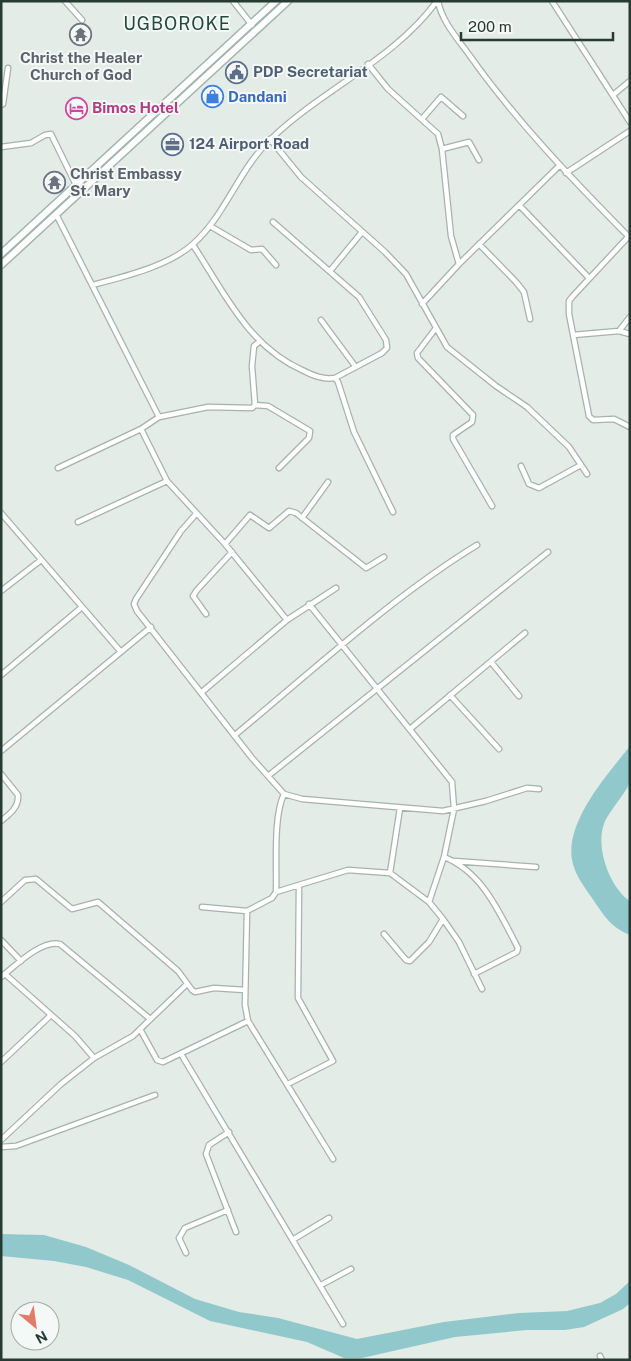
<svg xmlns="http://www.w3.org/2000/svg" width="631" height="1361" font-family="'Public Sans',sans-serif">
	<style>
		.water { fill: #91c8cb }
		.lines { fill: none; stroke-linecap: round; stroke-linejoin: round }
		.street-casing { stroke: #a6b3ad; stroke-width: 7 }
		.secondary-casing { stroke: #a3b6ae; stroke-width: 9 }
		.street { stroke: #fff; stroke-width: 4.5 }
		.secondary { stroke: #fff; stroke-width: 6 }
		.labels { text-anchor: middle; stroke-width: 4; stroke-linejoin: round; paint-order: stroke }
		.worship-label { font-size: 15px; font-weight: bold; fill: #5b616d; stroke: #f4f8f6 }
		.service-label { font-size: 15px; font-weight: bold; fill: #4e5e75; stroke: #f4f8f6; text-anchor: start }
		.shop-label { font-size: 15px; font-weight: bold; fill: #366cbe; stroke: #f4f8f6; text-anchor: start }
		.hotel-label { font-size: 15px; font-weight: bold; fill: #b23c85; stroke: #f4f8f6; text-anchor: start }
		.quarter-label { font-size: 18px; letter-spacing: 1px; fill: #234b3d; stroke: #f4f8f6 }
	</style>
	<rect width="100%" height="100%" fill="#e3ece7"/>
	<path class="water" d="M 630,746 C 630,757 631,770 630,781 C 628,791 608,812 604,824 C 595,847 610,888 630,901 L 630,935 C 611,928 603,914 592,898 C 585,888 576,876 573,864 C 562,825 607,775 630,746 Z
		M 1,1234 L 44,1235 L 86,1247 L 129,1265 L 195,1299 L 239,1312 L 278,1318 L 357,1339 L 444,1322 L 519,1313 L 567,1311 L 600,1303 L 616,1294 L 630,1281 L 630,1303 L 623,1309 L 584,1327 L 565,1330 L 527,1330 L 455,1337 L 362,1358 L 344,1358 L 307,1342 L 210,1321 L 128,1280 L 86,1267 L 54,1261 L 1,1256 Z"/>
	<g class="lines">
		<defs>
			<path id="street" d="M 65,1 L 82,20
				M 233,1 L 252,25
				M 438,1 C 442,22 458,39 470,56 C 517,122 572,179 628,236
				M 552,1 L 630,122
				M 368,64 L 388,89 L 438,134 L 442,149 L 451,236 L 459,264
				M 613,95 L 630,81
				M 1,105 L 3,104 L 8,68
				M 422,119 L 441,97 L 463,116
				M 270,139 L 301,177 L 385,252 L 406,274 L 447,347 L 496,386 L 527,407 L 569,447 L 587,474
				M 1,147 L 31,143 L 45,135 L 51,134 L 76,185
				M 442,149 L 469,142 L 479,160
				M 566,173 L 630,131
				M 520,206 L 589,278
				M 56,214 L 159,417
				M 273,222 L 359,297 L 386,340 L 387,348 L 382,353 L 335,378
				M 210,226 L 251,250 L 262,249 L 276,265
				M 629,236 L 573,296 L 569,301 L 569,314 L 589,416 L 593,420 L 614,419 L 630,427
				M 479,244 L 516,282 L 524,292 L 530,319
				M 193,245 C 224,292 248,346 302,370 C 312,375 323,380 335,378 L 338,382 L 354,432 L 393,512
				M 330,271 L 362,232
				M 92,285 C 123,277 169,266 193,244 C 226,215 239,168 272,138 C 323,89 395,59 437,1
				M 422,304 L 459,264 L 559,166
				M 321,320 L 355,366
				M 436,328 L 417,353 L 418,358 L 473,415 L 472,422 L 453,435 L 453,439 L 492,506
				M 619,331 L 630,334
				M 573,335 L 619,331 L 630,317
				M 255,405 L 252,366 L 254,346 L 259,342
				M 141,429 L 167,481 L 225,544 L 287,620
				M 521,466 L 529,484 L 539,488 L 581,465
				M 58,468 L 141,429 L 159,417 L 208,407 L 252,408 L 255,405 L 268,406 L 310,431 L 309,438 L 279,468
				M 1,513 L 121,652
				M 196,514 L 181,531 L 136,599 L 134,604 L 137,611 L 252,758 L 284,794 L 302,799 L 443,811 L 486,801 L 527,788 L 539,789
				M 302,518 L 328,482
				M 78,522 L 167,481
				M 225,544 L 250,515 L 269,528 L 289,511 L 296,513 L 366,568 L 384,557
				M 1,591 L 41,560
				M 309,604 L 452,782 L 454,809 L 444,857
				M 206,614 L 193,596 L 197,590 L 232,552
				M 491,662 L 519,696
				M 1,675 L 82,607
				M 202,692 L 287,620 L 336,588
				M 450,695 L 499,749
				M 410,729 L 525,633
				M 235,735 C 312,671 392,597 477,545
				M 1,751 L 151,627
				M 1,774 L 18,795 C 19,807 10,814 1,821
				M 268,776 L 548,552
				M 284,794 C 273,817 277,865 276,892 L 272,898 L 247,911 L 245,1005 L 248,1021 L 333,1159
				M 454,861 L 536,867
				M 390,873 L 400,808
				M 276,892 L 348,870 L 390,873 L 429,902 L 443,919 L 459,942 L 482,989
				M 1,902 L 25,880 L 36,879 L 72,909 L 98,902 L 178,971 L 192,990 L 195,992 L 214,988 L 245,990
				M 429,902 L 444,857 C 483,872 500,914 518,948 L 517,952 L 474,974
				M 202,907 L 247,911
				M 384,934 L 406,960 L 410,961 L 429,942 L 443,919
				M 1,940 L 21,961
				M 5,974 L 75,1036 L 94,1058
				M 1,977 C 15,966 42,939 60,944 L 149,1018
				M 140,1029 L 157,1060 L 163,1062 L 248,1021
				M 181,1054 L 343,1324
				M 1,1062 L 50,1016
				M 288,1084 L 333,1061 L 298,998 L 299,885
				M 229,1132 L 209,1145 L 206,1154 L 236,1232
				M 1,1140 L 61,1084 L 94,1058 L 133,1036 L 187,984
				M 1,1147 L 16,1146 L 155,1095
				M 294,1239 L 329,1218
				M 186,1253 L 179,1238 L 185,1228 L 228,1210
				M 321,1285 L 351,1269
				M 600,1356 L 602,1360"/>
			<path id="secondary" d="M 1,254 L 276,1
				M 1,265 L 288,1"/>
		</defs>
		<use href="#street" class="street-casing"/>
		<use href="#secondary" class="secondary-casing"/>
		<use href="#street" class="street"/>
		<use href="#secondary" class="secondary"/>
	</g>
	<defs>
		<symbol id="temple-ring" viewBox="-11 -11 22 22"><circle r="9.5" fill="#f4f8f6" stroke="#6b7280" stroke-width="1.5"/><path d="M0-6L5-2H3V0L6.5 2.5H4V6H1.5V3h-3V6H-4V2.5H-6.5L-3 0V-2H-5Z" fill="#6b7280"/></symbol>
		<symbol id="civic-ring" viewBox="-11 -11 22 22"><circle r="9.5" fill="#f4f8f6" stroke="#5c6f8a" stroke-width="1.5"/><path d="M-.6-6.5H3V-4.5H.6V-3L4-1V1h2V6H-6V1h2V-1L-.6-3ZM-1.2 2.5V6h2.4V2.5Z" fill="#5c6f8a"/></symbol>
		<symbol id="shop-ring" viewBox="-11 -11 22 22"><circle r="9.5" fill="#f4f8f6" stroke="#3f7fe0" stroke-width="1.5"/><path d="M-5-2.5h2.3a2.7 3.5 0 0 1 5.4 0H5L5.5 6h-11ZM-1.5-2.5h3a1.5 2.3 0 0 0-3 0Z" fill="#3f7fe0"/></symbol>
		<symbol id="hotel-ring" viewBox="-11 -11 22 22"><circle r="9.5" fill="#f4f8f6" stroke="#d1479c" stroke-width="1.5"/><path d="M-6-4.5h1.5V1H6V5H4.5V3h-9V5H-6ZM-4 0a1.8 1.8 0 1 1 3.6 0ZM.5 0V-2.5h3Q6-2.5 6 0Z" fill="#d1479c"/></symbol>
		<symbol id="office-ring" viewBox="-11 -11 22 22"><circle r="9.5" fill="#f4f8f6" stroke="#5c6f8a" stroke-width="1.5"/><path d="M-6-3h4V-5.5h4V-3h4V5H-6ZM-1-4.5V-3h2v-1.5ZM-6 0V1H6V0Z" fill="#5c6f8a"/></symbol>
	</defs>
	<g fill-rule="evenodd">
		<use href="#temple-ring" x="68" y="22" width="25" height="25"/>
		<use href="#civic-ring" x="224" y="60" width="25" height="25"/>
		<use href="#shop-ring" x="200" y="84" width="25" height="25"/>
		<use href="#hotel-ring" x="64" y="96" width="25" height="25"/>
		<use href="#office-ring" x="160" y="132" width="25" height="25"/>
		<use href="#temple-ring" x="42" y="170" width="25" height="25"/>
	</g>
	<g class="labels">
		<g class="worship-label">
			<text x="81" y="63">Christ the Healer<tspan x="81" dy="17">Church of God</tspan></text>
			<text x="70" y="179" text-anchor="start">Christ Embassy<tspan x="70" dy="17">St. Mary</tspan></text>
		</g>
		<g class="service-label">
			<text x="253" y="77">PDP Secretariat</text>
			<text x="189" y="149">124 Airport Road</text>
		</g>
		<g class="shop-label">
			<text x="228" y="102">Dandani</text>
		</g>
		<g class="hotel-label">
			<text x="92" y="113">Bimos Hotel</text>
		</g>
		<g class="quarter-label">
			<text x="177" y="30">UGBOROKE</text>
		</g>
	</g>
	<rect width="631" height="1361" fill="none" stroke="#253b33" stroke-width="5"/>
	<g transform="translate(35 1326) rotate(151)"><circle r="24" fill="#f4f8f6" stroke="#a1aca8"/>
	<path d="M0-4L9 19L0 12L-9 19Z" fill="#e47b69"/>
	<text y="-8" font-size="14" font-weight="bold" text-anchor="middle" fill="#253b33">N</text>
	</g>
	<path d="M461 32v8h152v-8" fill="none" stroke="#253b33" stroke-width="2.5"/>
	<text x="468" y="32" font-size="15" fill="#253b33" stroke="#f4f8f6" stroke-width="4" paint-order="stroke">200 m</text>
</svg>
